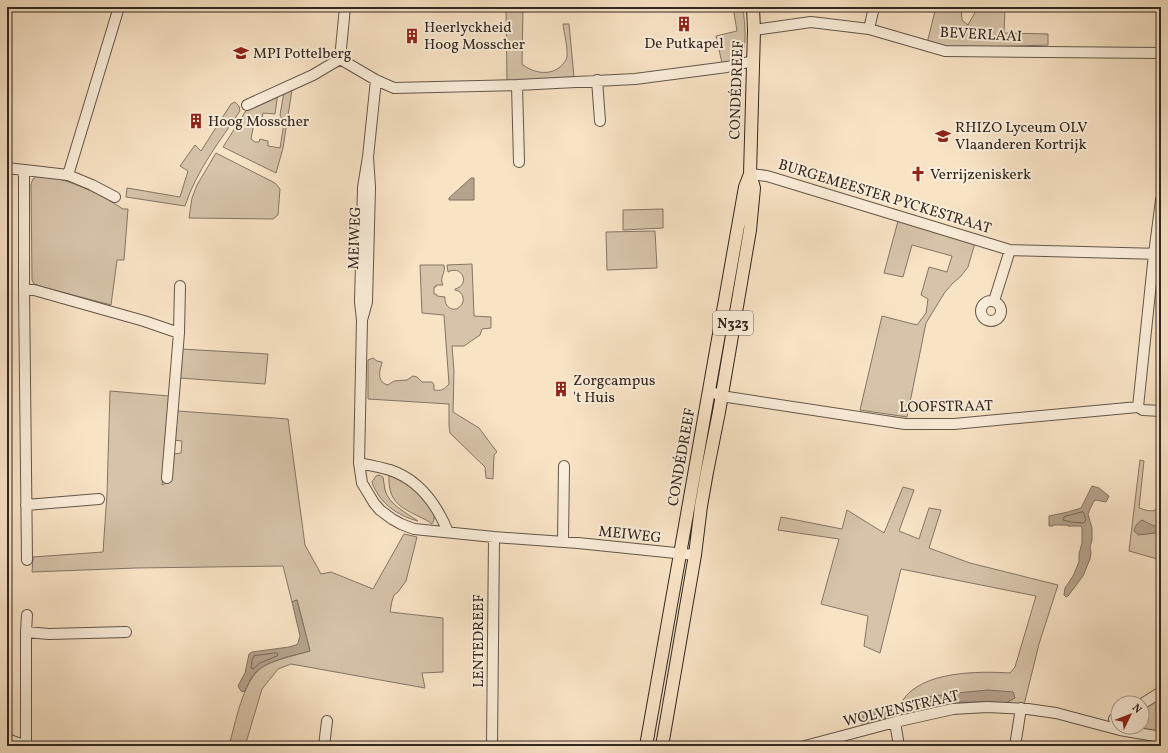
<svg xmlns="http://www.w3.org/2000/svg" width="1168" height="753" font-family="Vollkorn,serif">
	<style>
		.green { fill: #d6c3a9; stroke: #847564 }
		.water { fill: #b5a38d; stroke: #817161 }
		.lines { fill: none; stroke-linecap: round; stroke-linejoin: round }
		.shore { stroke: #746556; stroke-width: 1 }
		.minor-casing { stroke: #645649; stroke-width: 12 }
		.major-casing { stroke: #322720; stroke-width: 14 }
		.minor { stroke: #faedd9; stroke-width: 10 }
		.major { stroke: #f8e3c5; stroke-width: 12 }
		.labels { text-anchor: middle; stroke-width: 4; stroke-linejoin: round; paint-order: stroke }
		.shield { fill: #faedd9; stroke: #6e6258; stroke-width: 1 }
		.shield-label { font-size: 14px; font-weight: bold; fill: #322720 }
		.poi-label { font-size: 15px; fill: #322720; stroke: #faedd9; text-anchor: start }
		.street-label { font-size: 15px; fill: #322720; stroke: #faedd9 }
	</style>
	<rect width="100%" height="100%" fill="#f8e3c5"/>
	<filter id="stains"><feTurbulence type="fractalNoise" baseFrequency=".005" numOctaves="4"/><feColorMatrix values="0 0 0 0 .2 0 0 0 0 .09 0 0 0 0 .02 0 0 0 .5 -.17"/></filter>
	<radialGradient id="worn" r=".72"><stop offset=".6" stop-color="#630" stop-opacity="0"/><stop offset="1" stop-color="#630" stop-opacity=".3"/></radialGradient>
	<path class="green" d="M 506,7 L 523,7 L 522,64 C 533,73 549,76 560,67 C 563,64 567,60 567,56 C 568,48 564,33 563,24 L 569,24 L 574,77 L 507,82 Z
		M 733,7 L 743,7 C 744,22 751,58 732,62 C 729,63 725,63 722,63 L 716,36 L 737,31 Z
		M 936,7 L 961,7 L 962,20 L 968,25 L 978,7 L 1005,7 L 1004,33 L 1048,34 L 1048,45 L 953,48 L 927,43 Z
		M 292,90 L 283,148 L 276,173 L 223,147 L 247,109 L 278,93 L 275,114 L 263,113 L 261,124 L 254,123 L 251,139 L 255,142 L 259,142 L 260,139 L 268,141 L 268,146 L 280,148 L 284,123 L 280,115 L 284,92 Z
		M 235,102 L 239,106 L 240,111 C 220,141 196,171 185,206 L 126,197 L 127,188 L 180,197 L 188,171 L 180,166 L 195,145 L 201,151 L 231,104 Z
		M 216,153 L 275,183 L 280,189 L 278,215 L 273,219 L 189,218 L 192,198 L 197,185 Z
		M 37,176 C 44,177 52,177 59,179 C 81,185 103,196 123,209 L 128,209 L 124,260 L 117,260 L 111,305 L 43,287 L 34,284 L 32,280 L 31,184 L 33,179 Z
		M 663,209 L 663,228 L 623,230 L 623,210 Z
		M 898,221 L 975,243 L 968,267 L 961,276 L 953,283 L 945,292 L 926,323 L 907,417 L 860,410 L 882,316 L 917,325 L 926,313 L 928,299 L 921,295 L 929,267 L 947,272 L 952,256 L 912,245 L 903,277 L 884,273 Z
		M 655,231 L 657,268 L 607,270 L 606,232 Z
		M 472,264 L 474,316 L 491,317 L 491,328 L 482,329 L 480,335 L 464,346 L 452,346 L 454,371 L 453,412 L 479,428 L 497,452 L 494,455 L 493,479 L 486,478 L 485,467 L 450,433 L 449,426 L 449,404 L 368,399 L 368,360 L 373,358 L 377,361 L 382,362 L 382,363 C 379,372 377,382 388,385 L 394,381 L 407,380 L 413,376 L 417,377 L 422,382 L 432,382 L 434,385 L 434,390 C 441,391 444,390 449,384 L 444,315 L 422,313 L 420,265 L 444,265 C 444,267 445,269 444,271 C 443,276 440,279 443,285 L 436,285 L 436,287 L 434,287 L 434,294 L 436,294 L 437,296 L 445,297 C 444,310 458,314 463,302 C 464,296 461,291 455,290 L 455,289 C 471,285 462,264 448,272 L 447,265 Z
		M 181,349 L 268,354 L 265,384 L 179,378 Z
		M 110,391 L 169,396 L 162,485 L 172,480 L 173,454 L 181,453 L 182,441 L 174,440 L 178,411 L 288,419 L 305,545 L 321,574 L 331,572 L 373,589 L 404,534 L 417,537 L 406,581 L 398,592 L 394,595 L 392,601 L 390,612 L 443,618 L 443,672 L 422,673 L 425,688 L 291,664 L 278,669 L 262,689 L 245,746 L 229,746 C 235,724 243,681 261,668 C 272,660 297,655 310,651 L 297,600 L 292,602 L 283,566 L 136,568 L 32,572 L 33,557 L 103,552 L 107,494 Z
		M 1140,460 L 1144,461 L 1139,508 C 1149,511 1152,513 1161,507 L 1161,560 L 1129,551 Z
		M 379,475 L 383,477 C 384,481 384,486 385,490 C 389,505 407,513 418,521 C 398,516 379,503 372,482 L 376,476 Z
		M 389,475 L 407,484 L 422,496 L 434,512 L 434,520 L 432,524 C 428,520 423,519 418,516 C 397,506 388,499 389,475 Z
		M 903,487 L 914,490 L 899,531 L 919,539 L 929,508 L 941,510 L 929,548 L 970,563 L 1058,585 L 1039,644 L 1024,705 L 989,702 L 958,702 L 898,718 C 899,712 900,705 903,700 C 922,671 979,671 1010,673 L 1015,667 L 1036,596 L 901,569 L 880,653 L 864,646 L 868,616 L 821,604 L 839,539 L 778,530 L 781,517 L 842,529 L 847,510 L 884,533 Z
		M 1161,695 L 1161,733 L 1122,727 L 1142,727 L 1142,708 Z"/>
	<path class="water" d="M 471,178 L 474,178 L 474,200 L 449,200 L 449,198 Z
		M 1092,486 L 1099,488 L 1109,496 L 1106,502 L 1096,500 L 1094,501 L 1090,509 L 1088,514 L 1092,528 L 1092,540 L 1090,547 L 1091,553 L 1090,559 L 1083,576 L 1068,596 L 1066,597 L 1064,595 L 1065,588 L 1073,576 L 1079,562 L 1079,554 L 1082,543 L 1082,528 L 1081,526 L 1068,526 L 1068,525 L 1053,525 L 1053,526 L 1049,526 L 1049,516 L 1068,512 L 1081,508 Z
		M 1142,520 L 1154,526 L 1161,522 L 1161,534 L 1155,533 L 1138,535 L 1134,531 C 1135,526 1137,523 1142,520 Z
		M 297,600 L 310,651 C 295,655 265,661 255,673 C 250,678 248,686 244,692 L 241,691 L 238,686 L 245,673 L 249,654 L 252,652 L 289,647 L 296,645 L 298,643 L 300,636 L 292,602 Z
		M 988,690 L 1013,692 L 1015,698 L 1006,703 L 989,702 L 958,702 L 899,718 L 897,716 L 900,704 C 928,695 958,693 988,690 Z
		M 887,708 L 885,721 L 864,727 C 859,722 860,717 861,711 L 872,711 Z"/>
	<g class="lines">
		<path class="shore" d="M 1083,512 L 1084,514 L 1086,520 L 1084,523 L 1071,522 L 1063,520 L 1064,517 Z
			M 276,653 L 278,654 L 277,656 L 260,663 L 253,669 L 251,668 L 252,660 L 254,656 Z
			M 933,701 L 934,702 L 933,704 L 904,712 L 902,711 L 903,708 C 912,704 923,701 933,701 Z
			M 880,714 L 882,715 L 881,718 L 867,722 L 865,721 L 864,717 L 865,715 L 872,715 Z"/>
		<defs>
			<path id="minor" d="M 869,29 L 874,7
				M 754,30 L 811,22 L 869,29 L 945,51 L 1161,53
				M 340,59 L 376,80 L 394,88 L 517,85 L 635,79 L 727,67 L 753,61
				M 340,59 L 345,7
				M 597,80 L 600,121
				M 517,85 L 519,162
				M 247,105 L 313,75 L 340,59
				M 368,157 L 376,80
				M 7,168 L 68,175 L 92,185 L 115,197
				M 24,170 L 24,290 L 27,560
				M 750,174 L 767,176 L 1010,250 L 1161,254
				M 68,175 L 119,7
				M 24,290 L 34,290 L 144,321 L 179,333
				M981 311a10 10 0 1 1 20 0a10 10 0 1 1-20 0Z
				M 994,301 L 1010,250
				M 362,320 L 367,302 L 370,187 L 368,157 L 363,187 L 360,302 L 362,320 L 359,463 L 362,483 L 374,503 L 380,510 L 392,519 L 401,524 L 414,529 L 494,537 L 578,543 L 695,555
				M 710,391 L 721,396 L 905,424 L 954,424 L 1138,407 L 1143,410 L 1161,411
				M 1138,407 L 1154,254 L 1161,200
				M 359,463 C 369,465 380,467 390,470 C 420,480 437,505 448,532
				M 167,478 L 179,333 L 180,286
				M 26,505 L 99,499
				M 563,541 L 564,466
				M 27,615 L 26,632 L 49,634 L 126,632
				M 1142,704 L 1161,692
				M 1114,719 L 1118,718
				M 895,722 L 899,746
				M 7,739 L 26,746
				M 26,746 L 26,632
				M 324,746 L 327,721
				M 492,746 L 494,537
				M 805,746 L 895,722 L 953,709 L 987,707 L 1028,709 L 1056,713 L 1120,730 L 1161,737
				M 1015,746 L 1021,708"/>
			<path id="major" d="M 646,746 L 745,187 L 750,174
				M 662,746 L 695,555 L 701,506 L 707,472 L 719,412 L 750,230 L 754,188 L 750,174 L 754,30 L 753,7"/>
		</defs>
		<use href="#minor" class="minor-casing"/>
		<use href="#major" class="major-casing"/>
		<use href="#minor" class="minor"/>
		<use href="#major" class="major"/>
	</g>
	<defs>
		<symbol id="building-bare" viewBox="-9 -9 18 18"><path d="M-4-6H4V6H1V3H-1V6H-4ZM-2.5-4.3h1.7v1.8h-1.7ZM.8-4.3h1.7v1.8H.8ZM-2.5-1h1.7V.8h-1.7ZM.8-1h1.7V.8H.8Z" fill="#8f2418" stroke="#faedd9" stroke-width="2.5" paint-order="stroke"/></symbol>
		<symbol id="school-bare" viewBox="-9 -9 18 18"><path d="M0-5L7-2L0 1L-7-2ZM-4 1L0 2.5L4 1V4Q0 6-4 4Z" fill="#8f2418" stroke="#faedd9" stroke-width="2.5" paint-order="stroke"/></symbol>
		<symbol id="church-bare" viewBox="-9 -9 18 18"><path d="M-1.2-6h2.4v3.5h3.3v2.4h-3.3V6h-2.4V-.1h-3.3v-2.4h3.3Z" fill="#8f2418" stroke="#faedd9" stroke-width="2.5" paint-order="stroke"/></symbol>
	</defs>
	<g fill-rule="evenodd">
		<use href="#building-bare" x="673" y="13" width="22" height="22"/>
		<use href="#building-bare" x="401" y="25" width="22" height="22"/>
		<use href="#school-bare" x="230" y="42" width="22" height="22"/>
		<use href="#building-bare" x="185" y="110" width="22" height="22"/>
		<use href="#school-bare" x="932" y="125" width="22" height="22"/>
		<use href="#church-bare" x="907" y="163" width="22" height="22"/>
		<use href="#building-bare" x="550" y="378" width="22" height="22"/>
	</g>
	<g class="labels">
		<rect class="shield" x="713" y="311" width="40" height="24" rx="3"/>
		<g class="shield-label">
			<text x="733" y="328">N323</text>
		</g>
		<g class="poi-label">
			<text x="424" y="32">Heerlyckheid<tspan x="424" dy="17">Hoog Mosscher</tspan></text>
			<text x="684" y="48" text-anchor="middle">De Putkapel</text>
			<text x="253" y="58">MPI Pottelberg</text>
			<text x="208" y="126">Hoog Mosscher</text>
			<text x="955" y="132">RHIZO Lyceum OLV<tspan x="955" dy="17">Vlaanderen Kortrijk</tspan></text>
			<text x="930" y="179">Verrijzeniskerk</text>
			<text x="573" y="385">Zorgcampus<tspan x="573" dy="17">'t Huis</tspan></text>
		</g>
		<g class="street-label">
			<text transform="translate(981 34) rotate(3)" y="5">BEVERLAAI</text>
			<text transform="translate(736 90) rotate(-88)" y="5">CONDÉDREEF</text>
			<text transform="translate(885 196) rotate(17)" y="5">BURGEMEESTER PYCKESTRAAT</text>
			<text transform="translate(354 238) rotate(-88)" y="5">MEIWEG</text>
			<text transform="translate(946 406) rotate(-1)" y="5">LOOFSTRAAT</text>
			<text transform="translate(681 457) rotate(-80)" y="5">CONDÉDREEF</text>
			<text transform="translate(630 534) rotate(6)" y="5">MEIWEG</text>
			<text transform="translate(478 641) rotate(-90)" y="5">LENTEDREEF</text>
			<text transform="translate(901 708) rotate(-13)" y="5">WOLVENSTRAAT</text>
		</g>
	</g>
	<rect width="1168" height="753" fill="none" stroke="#f8e3c5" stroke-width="24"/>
	<rect x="8" y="8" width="1152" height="737" fill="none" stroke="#322720" stroke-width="2"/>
	<rect x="12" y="12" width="1144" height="729" fill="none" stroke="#322720"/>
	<g transform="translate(1130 715) rotate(47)"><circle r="19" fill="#faedd9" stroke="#aa9e8f"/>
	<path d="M0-3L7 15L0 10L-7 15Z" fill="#8f2418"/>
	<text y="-6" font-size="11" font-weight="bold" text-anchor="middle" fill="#322720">N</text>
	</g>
	<rect width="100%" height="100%" filter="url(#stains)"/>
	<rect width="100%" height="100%" fill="url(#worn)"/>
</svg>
